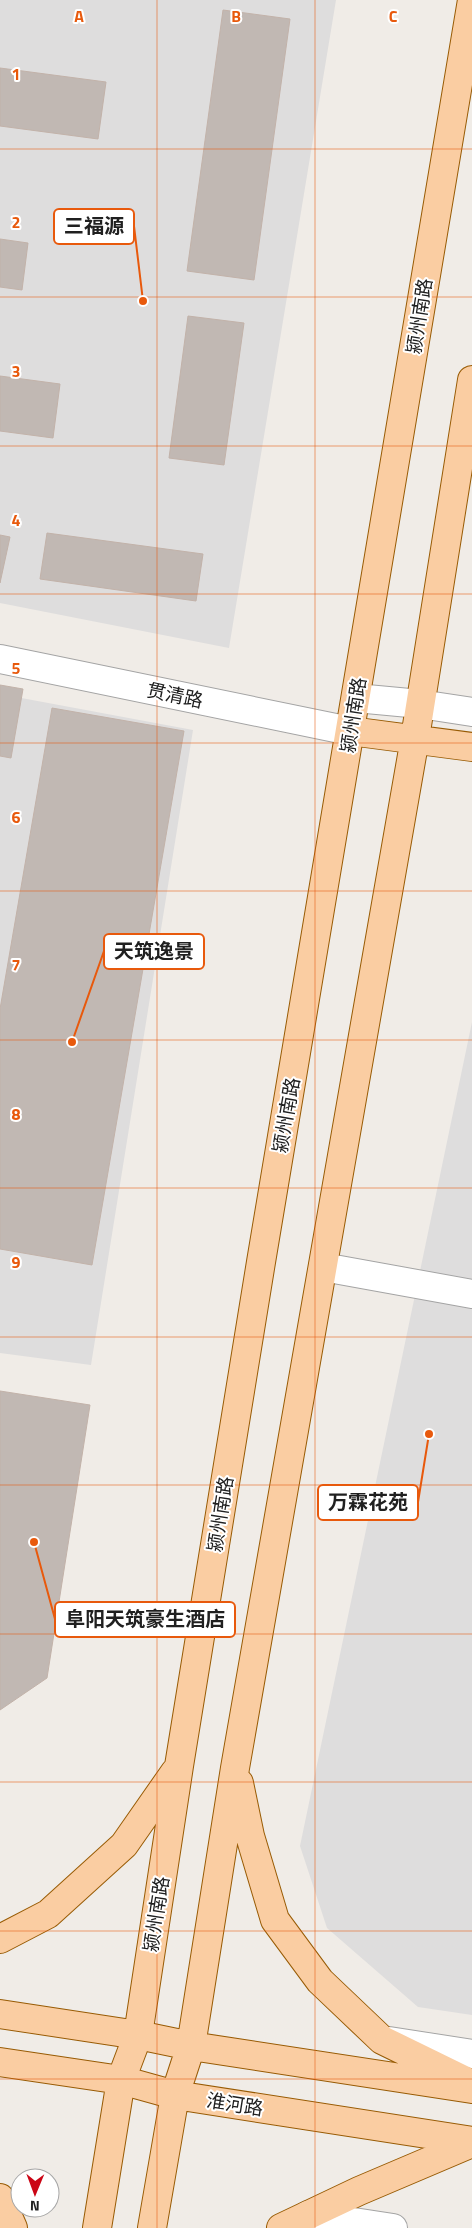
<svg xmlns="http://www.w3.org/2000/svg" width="472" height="2228" font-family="'Titillium Web','Noto Sans SC',sans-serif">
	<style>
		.residential { fill: #dedddd }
		.building { fill: #c1b8b3; stroke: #c2b2a9 }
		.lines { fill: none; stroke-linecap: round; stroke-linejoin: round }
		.minor-casing { stroke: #a4a4a4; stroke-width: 30 }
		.major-casing { stroke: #985b04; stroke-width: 30 }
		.minor { stroke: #fff; stroke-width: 28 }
		.major { stroke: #facda2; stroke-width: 28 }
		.grid { fill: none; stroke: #e8590c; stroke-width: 1; stroke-opacity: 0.55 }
		.labels { text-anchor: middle; stroke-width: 4; stroke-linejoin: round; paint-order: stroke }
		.street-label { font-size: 19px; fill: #202020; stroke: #fff }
		.grid-label { font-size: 16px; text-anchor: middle; font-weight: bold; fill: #e8590c; stroke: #fff; stroke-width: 4; stroke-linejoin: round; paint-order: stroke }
		.leader { fill: none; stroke: #e8590c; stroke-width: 2 }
		.callout-dot { fill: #e8590c; stroke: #fff; stroke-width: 2 }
		.callout { fill: #fff; stroke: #e8590c; stroke-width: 2 }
		.callout-label { font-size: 20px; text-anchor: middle; font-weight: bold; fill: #202020 }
	</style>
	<rect width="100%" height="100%" fill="#f0ece7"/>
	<path class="residential" d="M 0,0 L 336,0 L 229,648 L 0,603 Z
		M 0,694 L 193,730 L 91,1365 L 0,1353 Z
		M 472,1022 L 472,2015 L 418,2007 L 327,1928 L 300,1846 Z"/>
	<path class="building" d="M 223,10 L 290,19 L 254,280 L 187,271 Z
		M 0,68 L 106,82 L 98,139 L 0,126 Z
		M 0,239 L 28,243 L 22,290 L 0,287 Z
		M 188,316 L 244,323 L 224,465 L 169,458 Z
		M 0,376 L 60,384 L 53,438 L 0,431 Z
		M 47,533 L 203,554 L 196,601 L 40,579 Z
		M 0,535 L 10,537 L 0,583 Z
		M 0,685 L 23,689 L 11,758 L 0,756 Z
		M 52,708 L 184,731 L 92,1265 L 0,1249 L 0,1009 Z
		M 0,1391 L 90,1405 L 47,1678 L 0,1710 Z"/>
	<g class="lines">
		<defs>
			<path id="minor" d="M 0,659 L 350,731
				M 356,698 L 420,704 L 472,712
				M 323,1267 L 472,1294
				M 389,2041 L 472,2054
				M 308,2215 L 393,2228"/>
			<path id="major" d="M 350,731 L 472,747
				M 239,1783 L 250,1836 L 275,1920 L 320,1981 L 382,2040 L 464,2080
				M 0,1939 L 48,1914 L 124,1845 L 175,1772
				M 0,2014 L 138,2035 L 191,2046 L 472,2089
				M 0,2062 L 121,2080 L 175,2095 L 472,2141
				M 0,2198 L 13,2228
				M 97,2228 L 121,2080 L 138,2035 L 179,1766 L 261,1262 L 472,0
				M 152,2228 L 175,2095 L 191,2046 L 235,1768 L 415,738 L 472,380
				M 281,2228 L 359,2191 L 472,2143"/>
		</defs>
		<use href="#minor" class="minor-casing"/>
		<use href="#major" class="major-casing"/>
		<use href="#minor" class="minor"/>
		<use href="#major" class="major"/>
	</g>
	<path class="grid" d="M 157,0 L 157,2228M 315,0 L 315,2228M 0,149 L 472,149M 0,297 L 472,297M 0,446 L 472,446M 0,594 L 472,594M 0,743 L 472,743M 0,891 L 472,891M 0,1040 L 472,1040M 0,1188 L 472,1188M 0,1337 L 472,1337M 0,1485 L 472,1485M 0,1634 L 472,1634M 0,1782 L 472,1782M 0,1931 L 472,1931M 0,2079 L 472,2079"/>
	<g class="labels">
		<g class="street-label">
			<text transform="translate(419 316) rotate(-81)" y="7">颍州南路</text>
			<text transform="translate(175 695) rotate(12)" y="7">贯清路</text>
			<text transform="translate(353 715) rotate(-81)" y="7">颍州南路</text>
			<text transform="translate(286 1115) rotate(-80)" y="7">颍州南路</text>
			<text transform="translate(220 1514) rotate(-81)" y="7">颍州南路</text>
			<text transform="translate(156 1914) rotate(-81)" y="7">颍州南路</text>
			<text transform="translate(235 2104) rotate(9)" y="7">淮河路</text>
		</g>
	</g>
	<g class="grid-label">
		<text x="79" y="22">A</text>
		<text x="236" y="22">B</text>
		<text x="393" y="22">C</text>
		<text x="16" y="80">1</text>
		<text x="16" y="228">2</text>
		<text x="16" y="377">3</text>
		<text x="16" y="526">4</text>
		<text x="16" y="674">5</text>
		<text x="16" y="823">6</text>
		<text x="16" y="971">7</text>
		<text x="16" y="1120">8</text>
		<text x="16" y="1268">9</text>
	</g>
	<path class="leader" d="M143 301L134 226M72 1042L104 951M429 1434L418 1502M34 1542L55 1619"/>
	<g class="callout-dot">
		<circle cx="143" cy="301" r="5"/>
		<circle cx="72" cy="1042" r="5"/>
		<circle cx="429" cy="1434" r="5"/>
		<circle cx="34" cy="1542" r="5"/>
	</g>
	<g class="callout">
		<rect x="54" y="209" width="80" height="35" rx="5"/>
		<rect x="104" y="934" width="100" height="35" rx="5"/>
		<rect x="318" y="1485" width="100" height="35" rx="5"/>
		<rect x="55" y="1602" width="180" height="35" rx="5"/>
	</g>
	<g class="callout-label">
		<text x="94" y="233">三福源</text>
		<text x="154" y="958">天筑逸景</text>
		<text x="368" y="1509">万霖花苑</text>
		<text x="145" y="1626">阜阳天筑豪生酒店</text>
	</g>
	<g transform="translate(35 2193) rotate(181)"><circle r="24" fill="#ffffff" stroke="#a6a6a6"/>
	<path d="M0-4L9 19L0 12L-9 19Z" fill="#cb0515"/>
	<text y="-8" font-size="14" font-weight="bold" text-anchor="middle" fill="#202020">N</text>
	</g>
</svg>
